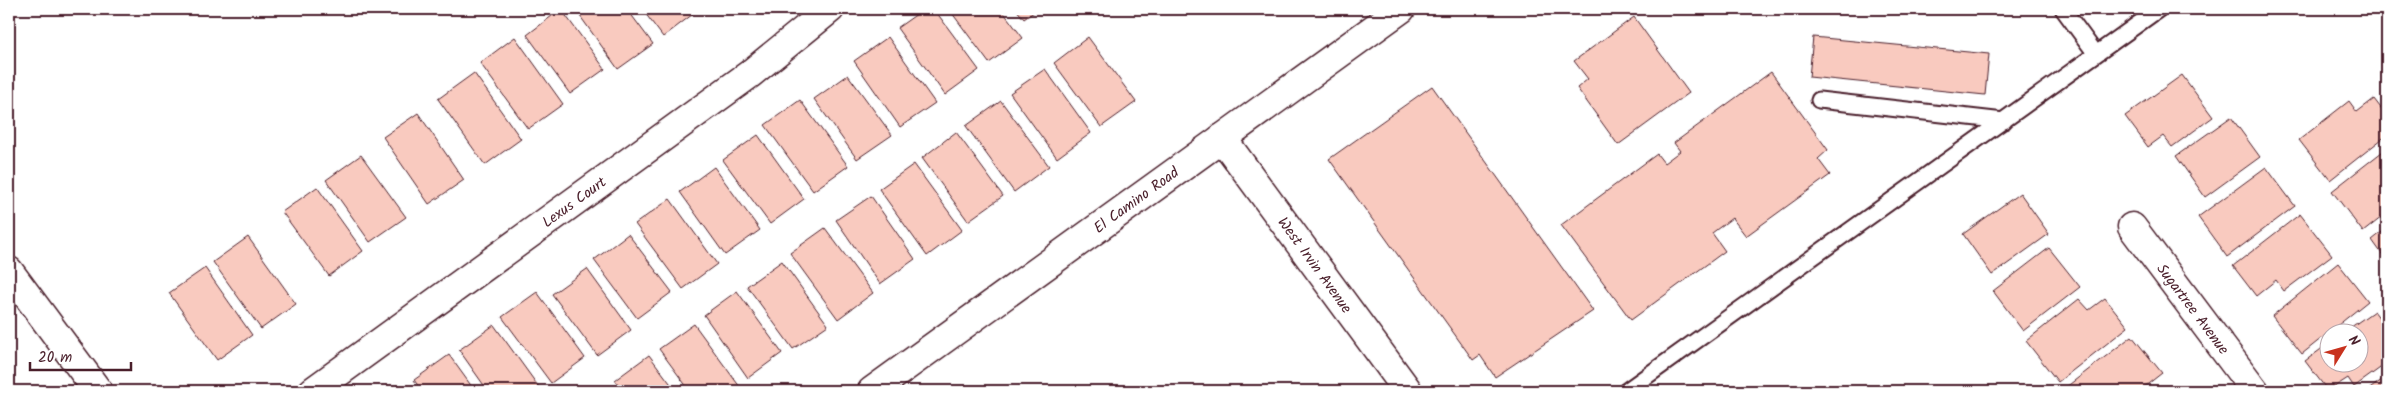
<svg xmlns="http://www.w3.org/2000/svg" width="2396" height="400" font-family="Kalam,sans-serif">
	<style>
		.building { fill: #f9cabf; stroke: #4a1f2b }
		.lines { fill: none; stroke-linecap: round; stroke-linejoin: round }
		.lane-casing { stroke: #4a1f2b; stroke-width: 19 }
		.street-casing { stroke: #4a1f2b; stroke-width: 31 }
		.secondary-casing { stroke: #4a1f2b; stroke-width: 31 }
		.lane { stroke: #fff; stroke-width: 15 }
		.street { stroke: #fff; stroke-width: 28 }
		.secondary { stroke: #fff; stroke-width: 28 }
		.labels { text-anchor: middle; stroke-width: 4; stroke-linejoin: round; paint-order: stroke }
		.street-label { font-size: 15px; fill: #4a1f2b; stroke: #fff }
	</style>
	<rect width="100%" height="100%" fill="#fff"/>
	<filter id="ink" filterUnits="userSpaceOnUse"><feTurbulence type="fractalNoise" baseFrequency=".02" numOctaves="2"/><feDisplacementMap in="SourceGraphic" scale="10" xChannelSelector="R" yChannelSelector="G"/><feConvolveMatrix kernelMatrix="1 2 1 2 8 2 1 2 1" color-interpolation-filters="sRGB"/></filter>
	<g filter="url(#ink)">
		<path class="building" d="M 561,9 L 605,69 L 570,94 L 527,35 Z
			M 575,9 L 627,9 L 653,44 L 618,69 Z
			M 642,9 L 695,9 L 697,11 L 663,37 Z
			M 924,9 L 934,9 L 979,70 L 945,95 L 897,28 Z
			M 949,9 L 1001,9 L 1023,38 L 989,63 Z
			M 1016,9 L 1038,9 L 1024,19 Z
			M 1634,17 L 1689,93 L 1618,145 L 1577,88 L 1588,79 L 1574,61 Z
			M 515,37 L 563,104 L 528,129 L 480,63 Z
			M 888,37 L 935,103 L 900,127 L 854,61 Z
			M 1088,37 L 1136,102 L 1101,127 L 1054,63 Z
			M 1813,37 L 1989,54 L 1985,95 L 1809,77 Z
			M 1045,69 L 1091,133 L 1057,158 L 1010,93 Z
			M 1771,72 L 1828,150 L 1818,159 L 1830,175 L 1746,236 L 1732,218 L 1712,233 L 1725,251 L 1631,320 L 1561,225 L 1657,154 L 1664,163 L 1680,151 L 1674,143 Z
			M 474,73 L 521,139 L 485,165 L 438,99 Z
			M 848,75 L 892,135 L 857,159 L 814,99 Z
			M 2182,75 L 2213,117 L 2172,147 L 2163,136 L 2148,147 L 2125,116 Z
			M 1432,86 L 1593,311 L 1495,377 L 1480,355 L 1473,360 L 1329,159 Z
			M 2374,99 L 2387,116 L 2387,135 L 2330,180 L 2299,140 L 2349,101 L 2357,112 Z
			M 800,100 L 848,166 L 813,191 L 765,125 Z
			M 1001,101 L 1049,166 L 1014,192 L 966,126 Z
			M 418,113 L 464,180 L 429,204 L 383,137 Z
			M 2231,117 L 2260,157 L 2205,197 L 2176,156 Z
			M 956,132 L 1003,196 L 968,221 L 922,158 Z
			M 758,135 L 804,199 L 770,224 L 723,160 Z
			M 2387,148 L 2387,213 L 2363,232 L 2332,191 Z
			M 361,155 L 406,217 L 370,242 L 326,180 Z
			M 914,164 L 962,230 L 927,256 L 879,189 Z
			M 714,167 L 760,230 L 725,255 L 680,192 Z
			M 2266,167 L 2295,206 L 2227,257 L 2198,217 Z
			M 317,187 L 363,251 L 329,276 L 282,212 Z
			M 2020,193 L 2049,234 L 1992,275 L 1963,234 Z
			M 871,196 L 915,259 L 880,284 L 836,220 Z
			M 670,199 L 717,264 L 683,289 L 635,224 Z
			M 2300,214 L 2332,255 L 2284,291 L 2276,280 L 2256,296 L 2233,266 Z
			M 825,228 L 873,293 L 838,319 L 790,253 Z
			M 2387,228 L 2387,261 L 2372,240 Z
			M 628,234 L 672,292 L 637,318 L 594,260 Z
			M 248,237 L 296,304 L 261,329 L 213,262 Z
			M 2049,248 L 2080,287 L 2023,331 L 1993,291 Z
			M 782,261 L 828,325 L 793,349 L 747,286 Z
			M 2338,263 L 2368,301 L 2302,354 L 2272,316 Z
			M 205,268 L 252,335 L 217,360 L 169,293 Z
			M 587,269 L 631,330 L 597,355 L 552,294 Z
			M 737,291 L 782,353 L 748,378 L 704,315 Z
			M 537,292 L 585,358 L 551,383 L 502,317 Z
			M 2105,298 L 2128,327 L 2058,382 L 2026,341 L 2079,299 L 2089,310 Z
			M 2374,311 L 2387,328 L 2387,363 L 2354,387 L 2348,378 L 2328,391 L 2305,361 L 2328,344 L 2328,362 L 2358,362 L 2358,332 L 2344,332 Z
			M 694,324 L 740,387 L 735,391 L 690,391 L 659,349 Z
			M 494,325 L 541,390 L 539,391 L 488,391 L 459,350 Z
			M 2132,336 L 2162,373 L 2139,391 L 2067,391 L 2065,388 Z
			M 449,355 L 475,391 L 422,391 L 414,380 Z
			M 649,355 L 676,391 L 623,391 L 615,380 Z
			M 2387,376 L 2387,391 L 2367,391 Z"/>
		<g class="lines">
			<defs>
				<path id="lane" d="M 2063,9 L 2096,54
					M 1819,100 L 2004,121
					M 1626,391 L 2159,9"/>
				<path id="street" d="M 1222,138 L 1408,391
					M 2132,227 L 2255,391
					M 313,391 L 750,74 L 830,9"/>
				<path id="secondary" d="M 9,271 L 98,391
					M 872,391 L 1401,9"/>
			</defs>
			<use href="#lane" class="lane-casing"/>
			<use href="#street" class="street-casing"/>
			<use href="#secondary" class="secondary-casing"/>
			<use href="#lane" class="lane"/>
			<use href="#street" class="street"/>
			<use href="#secondary" class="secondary"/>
		</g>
	</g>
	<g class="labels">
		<g class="street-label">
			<text transform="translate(1136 200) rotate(-36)" y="5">El Camino Road</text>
			<text transform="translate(574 202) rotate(-36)" y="5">Lexus Court</text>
			<text transform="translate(1315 265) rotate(54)" y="5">West Irvin Avenue</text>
			<text transform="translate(2193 309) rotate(53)" y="5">Sugartree Avenue</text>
		</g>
	</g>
	<rect width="2396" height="400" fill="none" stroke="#fff" stroke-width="30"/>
	<rect x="15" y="15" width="2366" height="370" fill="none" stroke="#4a1f2b" stroke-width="2" filter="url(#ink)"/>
	<g transform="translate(2344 348) rotate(53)"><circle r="24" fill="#ffffff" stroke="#b7a5aa"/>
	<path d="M0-4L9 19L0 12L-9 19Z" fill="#c8321e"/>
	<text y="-8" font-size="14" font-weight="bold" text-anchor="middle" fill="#4a1f2b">N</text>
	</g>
	<path d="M30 362v8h101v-8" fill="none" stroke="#4a1f2b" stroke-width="2.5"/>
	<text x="38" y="362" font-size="15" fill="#4a1f2b" stroke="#ffffff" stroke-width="4" paint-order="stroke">20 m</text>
</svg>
